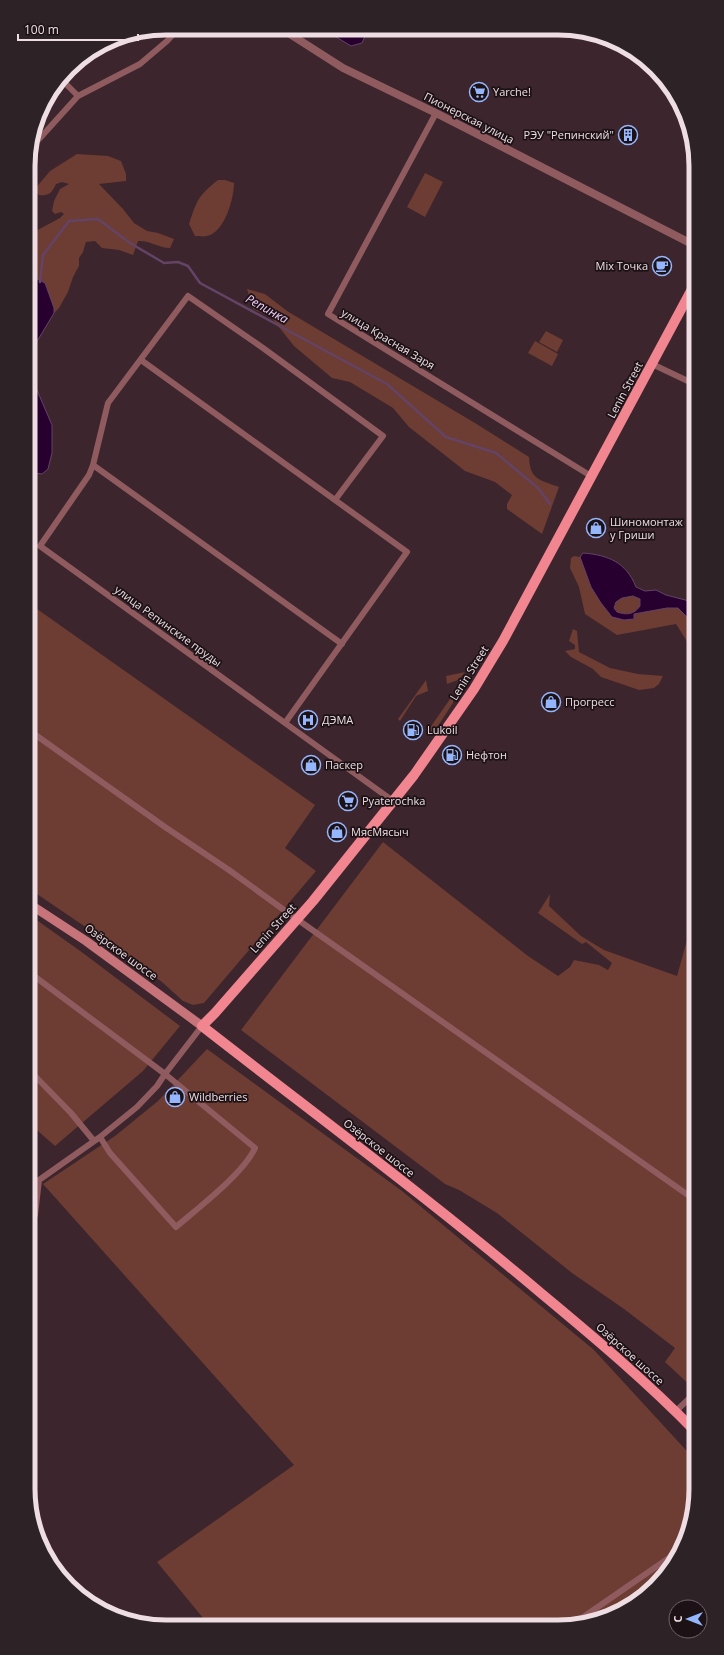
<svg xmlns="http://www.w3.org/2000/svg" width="724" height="1655" font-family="'Open Sans',sans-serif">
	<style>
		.green { fill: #6d3c32 }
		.water { fill: #270030; stroke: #634366; fill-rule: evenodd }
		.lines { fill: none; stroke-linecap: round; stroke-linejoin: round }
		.stream { stroke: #634366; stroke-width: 2.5 }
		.minor { stroke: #8f5b5f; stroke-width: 6 }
		.tertiary { stroke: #8f5b5f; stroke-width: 8 }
		.secondary { stroke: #c6737a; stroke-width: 9 }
		.primary { stroke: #f18590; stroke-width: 10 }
		.labels { text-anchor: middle; stroke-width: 3.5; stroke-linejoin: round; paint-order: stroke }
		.poi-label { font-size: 11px; fill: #eedee3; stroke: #1c1215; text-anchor: start }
		.street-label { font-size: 11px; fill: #eedee3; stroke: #1c1215 }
		.water-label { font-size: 12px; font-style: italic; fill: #f3cdfd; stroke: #1c1215 }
		.rim { fill: none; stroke: #eedee3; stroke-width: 5 }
	</style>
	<rect width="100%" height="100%" fill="#3c252d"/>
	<path class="green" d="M 77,154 L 108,156 L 121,161 L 126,174 L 126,181 L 99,184 L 123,209 L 134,223 L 147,231 L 158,233 L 174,239 L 170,248 C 159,248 149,240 138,241 L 133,255 L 119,250 L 102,248 L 95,241 L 86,242 L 83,252 L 79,258 L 79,266 L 73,277 L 68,292 L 59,308 L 54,313 L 54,308 L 45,283 L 35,278 L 29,271 L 29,232 L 32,233 L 60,218 L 64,214 L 61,212 L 55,214 L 52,211 L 54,201 L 60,189 L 69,184 L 62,182 L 56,184 C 52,193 49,196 39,195 L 34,190 L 50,171 Z
		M 425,173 L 443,182 L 425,217 L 407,207 Z
		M 218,180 L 225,180 L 234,183 C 234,198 225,232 207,236 C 204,237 198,236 195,236 L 189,224 C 197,200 198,196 218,180 Z
		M 247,289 L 265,294 L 287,311 L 475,423 L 529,457 C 530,480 540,480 559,487 L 542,534 L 507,509 L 507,504 L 512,495 L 495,482 L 465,471 L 409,427 L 393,408 L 350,382 L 332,378 L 294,346 L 271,317 L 253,309 Z
		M 546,331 L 563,340 L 557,352 L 539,342 Z
		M 535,341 L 558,354 L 552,366 L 528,353 Z
		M 574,556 L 580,557 L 591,587 L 601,603 L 624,620 L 634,619 L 634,614 L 667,608 L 679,608 L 693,623 L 693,651 L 676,624 L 617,635 L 585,614 L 579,587 L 570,568 L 571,558 Z
		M 633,596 L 640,599 L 640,606 C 634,615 626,615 617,612 L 614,608 L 616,602 L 622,598 Z
		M 30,604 L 315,805 L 285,848 L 316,871 L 204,1003 L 193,1005 L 183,1001 L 162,982 L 118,949 L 31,890 Z
		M 573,629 L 577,631 L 579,652 L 610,668 L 638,674 L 663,676 L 659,684 L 654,688 L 639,690 L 601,677 L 593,669 L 571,657 L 565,651 L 575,649 L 575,645 L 569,641 Z
		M 465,672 L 458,680 L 447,684 L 446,676 Z
		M 426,680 L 428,691 L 416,696 L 400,721 L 398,719 Z
		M 450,699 L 453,700 L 453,703 L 432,735 L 428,736 L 427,732 Z
		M 383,842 L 528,956 L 558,976 L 570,967 L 574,960 L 599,965 L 608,970 L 612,963 L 586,942 L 582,944 L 538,913 L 550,894 L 549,906 L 581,936 L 604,950 L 677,976 L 687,940 L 694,941 L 695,1390 L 665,1362 L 675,1348 L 624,1309 L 572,1273 L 497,1213 L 459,1190 L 445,1184 L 241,1030 Z
		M 31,916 L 83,953 L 180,1026 L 143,1071 L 55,1146 L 31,1125 Z
		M 207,1049 L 402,1191 L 594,1350 L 696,1461 L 696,1498 L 689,1534 L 667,1573 L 635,1604 L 594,1622 L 208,1624 L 157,1562 L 294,1465 L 43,1184 L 115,1136 L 158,1101 Z"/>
	<path class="water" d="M 323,29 L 368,29 L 362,43 L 351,46 Z
		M 29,271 L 35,278 L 45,283 L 54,308 L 54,313 L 36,343 L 29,360 L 30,374 L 52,425 L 52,453 L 48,469 L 42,474 L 34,473 L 31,488 L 33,496 L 32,501 L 29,503 Z
		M 583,553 C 608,555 626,562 636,587 L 645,591 L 656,590 L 666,595 L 693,602 L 693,623 L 678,608 L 667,608 L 634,614 L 634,619 L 624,620 L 612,617 L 601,603 L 591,587 L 580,557 ZM 633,596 L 640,599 L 640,606 C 634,615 626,615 617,612 L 614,608 L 616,602 L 622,598 Z"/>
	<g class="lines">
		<path class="stream" d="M 40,282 L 43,255 L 69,221 L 98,219 L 130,243 L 164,263 L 178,262 L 188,266 L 200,283 L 387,384 L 446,437 L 496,453 L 538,488 L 550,504"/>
		<path class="minor" d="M 62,80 L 78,96
			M 436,113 L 328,314 L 591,476
			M 31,148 L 78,96 L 140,64 L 167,41 L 179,28
			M 141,360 L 407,552 L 285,723
			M 652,364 L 692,383
			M 93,465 L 342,644
			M 335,500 L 383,436 L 263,348 L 188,296 L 108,403 L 93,465 L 89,475 L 40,546 L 393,801
			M 30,731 L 165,827 L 229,870 L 284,910 L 695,1200
			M 34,976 L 165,1074 L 255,1148 C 244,1173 198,1208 176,1227 L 110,1153 L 100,1137
			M 31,1072 L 71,1113 L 94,1141
			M 32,1185 L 100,1137 L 137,1107 L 157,1086 L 165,1074 L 202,1026
			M 32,1222 L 35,1215 L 39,1180
			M 676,1411 L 695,1393
			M 576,1622 L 679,1551"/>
		<path class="tertiary" d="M 282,29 L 343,68 L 436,113 L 692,244"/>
		<path class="secondary" d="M 31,905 L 86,941 L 202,1026"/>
		<path class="primary" d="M 692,289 L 503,641 L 474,689 L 414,775 L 313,901 L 215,1013 L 202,1026 C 316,1115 432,1201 542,1294 C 595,1338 647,1382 695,1431"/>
	</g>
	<defs>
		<symbol id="supermarket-ring" viewBox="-11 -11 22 22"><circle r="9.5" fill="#1c1215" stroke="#95b6fd" stroke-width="1.5"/><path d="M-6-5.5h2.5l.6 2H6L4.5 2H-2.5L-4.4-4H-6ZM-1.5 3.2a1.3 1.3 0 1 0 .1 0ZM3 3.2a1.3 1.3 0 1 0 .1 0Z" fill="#95b6fd"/></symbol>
		<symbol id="building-ring" viewBox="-11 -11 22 22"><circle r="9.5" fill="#1c1215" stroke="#95b6fd" stroke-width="1.5"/><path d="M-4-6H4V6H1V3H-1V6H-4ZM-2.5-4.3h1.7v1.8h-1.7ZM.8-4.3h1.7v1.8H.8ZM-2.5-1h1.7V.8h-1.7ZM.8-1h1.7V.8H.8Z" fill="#95b6fd"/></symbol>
		<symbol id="cafe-ring" viewBox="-11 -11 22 22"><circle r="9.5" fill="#1c1215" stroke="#95b6fd" stroke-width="1.5"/><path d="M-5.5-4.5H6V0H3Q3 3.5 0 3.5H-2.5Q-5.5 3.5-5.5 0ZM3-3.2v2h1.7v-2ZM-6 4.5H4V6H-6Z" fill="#95b6fd"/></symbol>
		<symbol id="shop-ring" viewBox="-11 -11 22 22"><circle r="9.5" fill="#1c1215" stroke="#95b6fd" stroke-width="1.5"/><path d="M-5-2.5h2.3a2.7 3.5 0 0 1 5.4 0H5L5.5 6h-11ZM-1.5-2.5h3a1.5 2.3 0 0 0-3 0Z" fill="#95b6fd"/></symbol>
		<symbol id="hospital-ring" viewBox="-11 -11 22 22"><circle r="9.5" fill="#1c1215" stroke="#95b6fd" stroke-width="1.5"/><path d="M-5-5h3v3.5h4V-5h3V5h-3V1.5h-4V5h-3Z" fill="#95b6fd"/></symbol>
		<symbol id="fuel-ring" viewBox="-11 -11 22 22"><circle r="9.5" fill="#1c1215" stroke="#95b6fd" stroke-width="1.5"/><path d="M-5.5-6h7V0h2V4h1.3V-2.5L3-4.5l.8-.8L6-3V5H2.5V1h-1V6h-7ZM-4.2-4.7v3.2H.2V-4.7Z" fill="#95b6fd"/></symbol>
	</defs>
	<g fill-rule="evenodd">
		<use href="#supermarket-ring" x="468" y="81" width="22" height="22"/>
		<use href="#building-ring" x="617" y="124" width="22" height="22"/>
		<use href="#cafe-ring" x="651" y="255" width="22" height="22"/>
		<use href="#shop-ring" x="585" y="517" width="22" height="22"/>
		<use href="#shop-ring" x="540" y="691" width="22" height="22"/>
		<use href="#hospital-ring" x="297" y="709" width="22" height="22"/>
		<use href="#fuel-ring" x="402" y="719" width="22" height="22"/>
		<use href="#fuel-ring" x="441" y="744" width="22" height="22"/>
		<use href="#shop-ring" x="300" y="754" width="22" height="22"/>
		<use href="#supermarket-ring" x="337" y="790" width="22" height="22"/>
		<use href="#shop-ring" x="326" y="821" width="22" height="22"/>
		<use href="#shop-ring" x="164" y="1086" width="22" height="22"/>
	</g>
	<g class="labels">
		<g class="poi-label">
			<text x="493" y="96">Yarche!</text>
			<text x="614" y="139" text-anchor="end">РЭУ "Репинский"</text>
			<text x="648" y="270" text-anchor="end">Mix Точка</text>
			<text x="610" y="526">Шиномонтаж<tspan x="610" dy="13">у Гриши</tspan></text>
			<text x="565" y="706">Прогресс</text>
			<text x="322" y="724">ДЭМА</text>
			<text x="427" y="734">Lukoil</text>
			<text x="466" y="759">Нефтон</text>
			<text x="325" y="769">Паскер</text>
			<text x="362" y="805">Pyaterochka</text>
			<text x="351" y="836">МясМясыч</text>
			<text x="189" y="1101">Wildberries</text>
		</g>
		<g class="street-label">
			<text transform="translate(469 118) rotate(27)" y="4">Пионерская улица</text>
			<text transform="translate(388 339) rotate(31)" y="4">улица Красная Заря</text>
			<text transform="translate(625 390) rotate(-62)" y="4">Lenin Street</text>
			<text transform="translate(168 626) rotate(36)" y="4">улица Репинские пруды</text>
			<text transform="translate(469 673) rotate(-58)" y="4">Lenin Street</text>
			<text transform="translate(273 928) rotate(-48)" y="4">Lenin Street</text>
			<text transform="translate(121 952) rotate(36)" y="4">Озёрское шоссе</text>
			<text transform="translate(379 1148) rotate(38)" y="4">Озёрское шоссе</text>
			<text transform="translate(630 1354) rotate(42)" y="4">Озёрское шоссе</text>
		</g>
		<g class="water-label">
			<text transform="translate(267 309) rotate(29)" y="4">Репинка</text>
		</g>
	</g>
	<path d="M0 0H724V1655H0ZM166 35H558A131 131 0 0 1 689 166V1489A131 131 0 0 1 558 1620H166A131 131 0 0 1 35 1489V166A131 131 0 0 1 166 35Z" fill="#2d2225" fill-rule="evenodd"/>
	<path class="rim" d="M166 35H558A131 131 0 0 1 689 166V1489A131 131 0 0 1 558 1620H166A131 131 0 0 1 35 1489V166A131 131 0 0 1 166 35Z"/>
	<g transform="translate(688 1619) rotate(270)"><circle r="19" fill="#1c1215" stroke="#706467"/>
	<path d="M0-3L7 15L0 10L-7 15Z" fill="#95b6fd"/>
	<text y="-6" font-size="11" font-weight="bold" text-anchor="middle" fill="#eedee3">С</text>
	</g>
	<path d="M18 34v6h120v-6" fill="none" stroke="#eedee3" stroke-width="2"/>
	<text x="24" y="34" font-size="12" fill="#eedee3" stroke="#1c1215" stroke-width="3" paint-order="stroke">100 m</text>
</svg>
